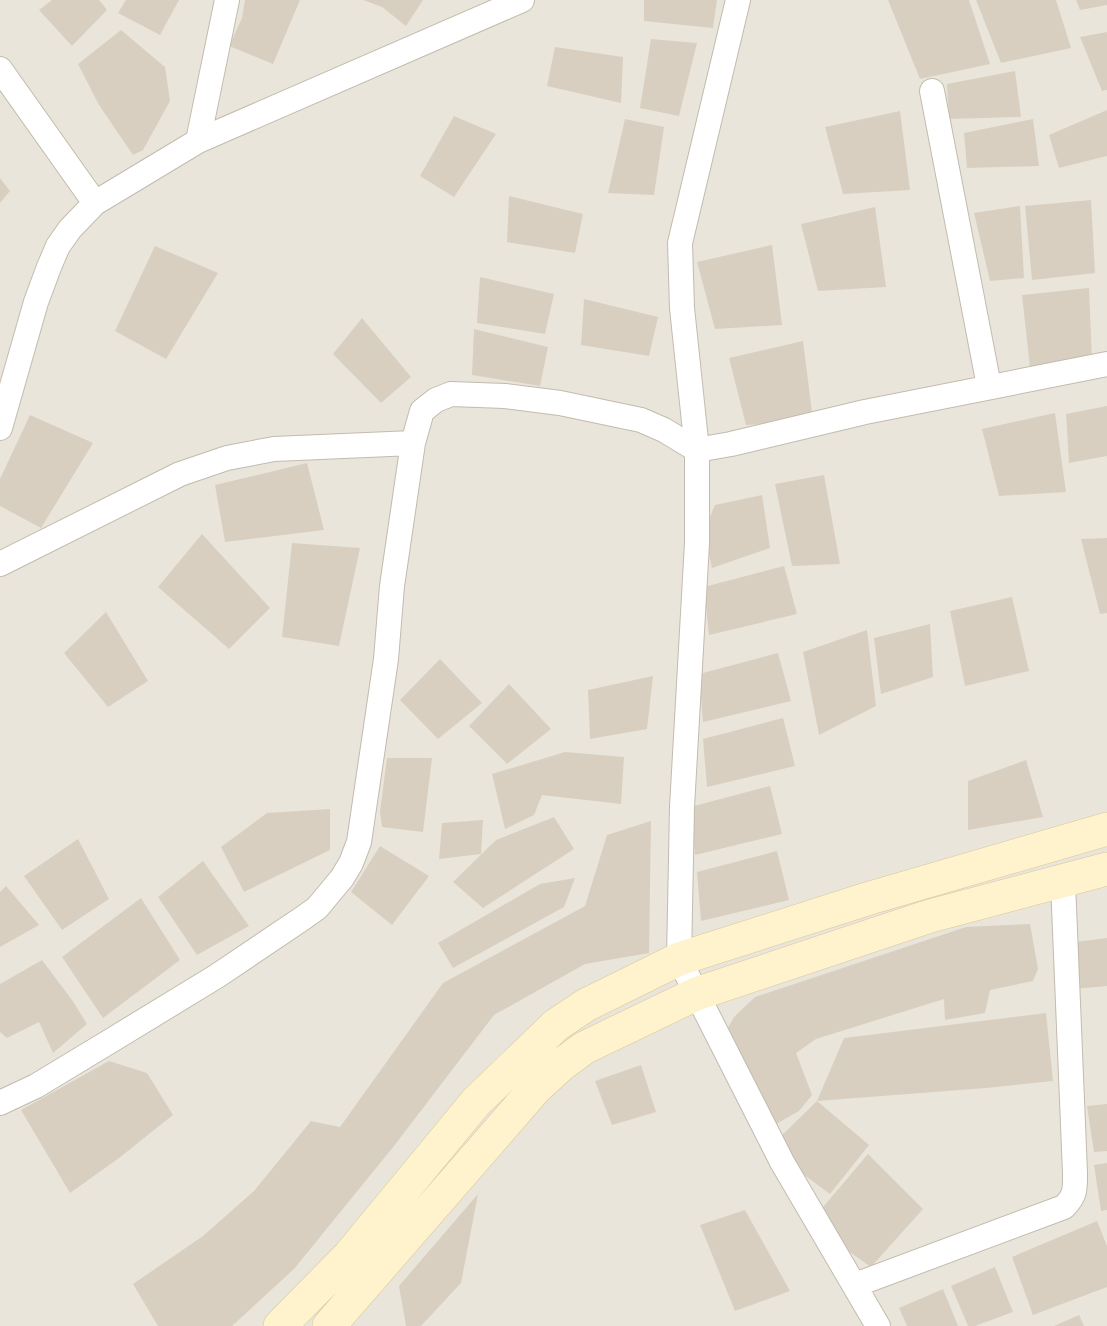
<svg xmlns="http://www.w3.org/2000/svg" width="1107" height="1326" font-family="Montserrat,sans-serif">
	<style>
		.residential { fill: #eae5da }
		.building { fill: #d8cfc1 }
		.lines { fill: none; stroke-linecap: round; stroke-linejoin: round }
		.minor-casing { stroke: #c2bbae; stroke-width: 26 }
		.secondary-casing { stroke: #d6c79b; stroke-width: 34 }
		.minor { stroke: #fff; stroke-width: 24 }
		.secondary { stroke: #fff3cd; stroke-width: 33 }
	</style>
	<rect width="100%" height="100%" fill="#f6f3ec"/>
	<path class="residential" d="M 0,0 L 1107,0 L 1107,1326 L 0,1326 Z"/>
	<path class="building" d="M 52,0 L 99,0 L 107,10 L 72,46 L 39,10 Z
		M 126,0 L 179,0 L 160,35 L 118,13 Z
		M 245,0 L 300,0 L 273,64 L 229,46 L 242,18 Z
		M 363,0 L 423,0 L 406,26 L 382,7 Z
		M 644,0 L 717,0 L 713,28 L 644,21 Z
		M 888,0 L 969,0 L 990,64 L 920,79 Z
		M 976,0 L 1056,0 L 1071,48 L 1001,63 Z
		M 1076,0 L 1107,0 L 1107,5 L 1080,10 Z
		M 121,30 L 165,67 L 170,101 L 143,150 L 133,155 L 99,105 L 78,64 Z
		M 1107,32 L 1107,90 L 1102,91 L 1080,37 Z
		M 651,39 L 697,43 L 679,116 L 640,108 Z
		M 555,47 L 623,57 L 621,103 L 547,86 Z
		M 1015,71 L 1021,117 L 949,119 L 947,84 Z
		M 1107,110 L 1107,156 L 1059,168 L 1049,135 Z
		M 900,111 L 910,190 L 843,194 L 825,127 Z
		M 454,116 L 496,134 L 454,197 L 420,176 Z
		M 625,119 L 664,127 L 654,195 L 608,193 Z
		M 1033,119 L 1039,166 L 967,168 L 964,133 Z
		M 0,178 L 10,191 L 0,203 Z
		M 509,196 L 583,214 L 575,253 L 507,242 Z
		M 1091,200 L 1095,273 L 1032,280 L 1025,206 Z
		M 1020,206 L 1024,278 L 990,281 L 974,213 Z
		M 875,207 L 886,287 L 818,291 L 801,224 Z
		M 772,245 L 782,325 L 715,329 L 697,262 Z
		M 155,246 L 218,273 L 166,359 L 115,331 Z
		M 480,277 L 554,294 L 545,334 L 477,323 Z
		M 1089,288 L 1092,361 L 1030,368 L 1022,295 Z
		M 584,299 L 658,317 L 649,356 L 581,345 Z
		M 362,318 L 411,377 L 381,403 L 333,354 Z
		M 474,329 L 548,347 L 540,386 L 472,375 Z
		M 803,341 L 813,420 L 746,425 L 729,358 Z
		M 1107,406 L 1107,456 L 1069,463 L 1066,414 Z
		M 1055,413 L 1066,492 L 999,496 L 982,429 Z
		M 30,415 L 93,443 L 41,528 L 0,506 L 0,479 Z
		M 307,463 L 324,530 L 225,542 L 215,485 Z
		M 824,475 L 840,564 L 792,566 L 775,484 Z
		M 762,495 L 770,548 L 712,568 L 704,531 L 715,505 Z
		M 202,534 L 270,608 L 229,649 L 158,587 Z
		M 1107,538 L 1107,613 L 1100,614 L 1081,539 Z
		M 292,543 L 360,548 L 339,646 L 282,637 Z
		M 784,566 L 797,614 L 709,635 L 704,587 Z
		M 1012,597 L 1029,671 L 965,686 L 950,611 Z
		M 106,612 L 148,681 L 108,707 L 64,653 Z
		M 930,624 L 933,677 L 881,694 L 874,638 Z
		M 867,630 L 876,706 L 819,735 L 803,652 Z
		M 778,653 L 791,701 L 703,722 L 699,674 Z
		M 440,659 L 482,703 L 438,739 L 400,700 Z
		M 653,676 L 647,729 L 590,739 L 588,690 Z
		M 509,684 L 551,729 L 507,764 L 469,726 Z
		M 783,718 L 795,766 L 707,787 L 703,739 Z
		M 565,752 L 624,757 L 621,804 L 542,795 L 534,815 L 505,829 L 492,774 Z
		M 387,758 L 432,758 L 423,832 L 382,827 L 380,812 Z
		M 1026,760 L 1043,817 L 968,830 L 968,781 Z
		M 770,786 L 782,834 L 695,855 L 690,807 Z
		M 330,809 L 330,850 L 244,892 L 221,847 L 267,813 Z
		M 554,817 L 574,849 L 483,908 L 453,882 L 496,840 Z
		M 483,820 L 481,854 L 439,859 L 442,823 Z
		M 651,821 L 649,953 L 585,964 L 494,1015 L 394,1146 L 294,1269 L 232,1326 L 158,1326 L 133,1284 L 203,1236 L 254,1191 L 311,1121 L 340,1127 L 443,983 L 585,906 L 607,835 Z
		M 78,839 L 109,899 L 62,930 L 24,876 Z
		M 380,846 L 429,876 L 392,925 L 351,892 Z
		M 777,851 L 789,900 L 701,921 L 697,872 Z
		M 203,861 L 249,926 L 197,955 L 158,897 Z
		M 575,878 L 564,907 L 453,968 L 438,943 L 540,884 Z
		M 6,886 L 39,925 L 0,947 L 0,892 Z
		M 141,898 L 180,960 L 103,1018 L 62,957 Z
		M 1030,924 L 1038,969 L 1033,981 L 990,990 L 985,1013 L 945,1020 L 944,999 L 816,1039 L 796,1053 L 812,1095 L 799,1111 L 771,1127 L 724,1035 L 734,1017 L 755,997 L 966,927 Z
		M 1107,938 L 1107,986 L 1074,989 L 1068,943 Z
		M 42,960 L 72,1000 L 87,1024 L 53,1053 L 39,1022 L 7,1038 L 0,1032 L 0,984 Z
		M 1046,1013 L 1053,1081 L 986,1088 L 817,1101 L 869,1145 L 830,1194 L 792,1166 L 777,1140 L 817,1101 L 844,1038 Z
		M 109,1061 L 147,1073 L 173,1115 L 119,1158 L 70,1193 L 21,1110 Z
		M 641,1065 L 656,1112 L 612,1125 L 595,1081 Z
		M 1107,1104 L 1107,1151 L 1094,1152 L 1087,1106 Z
		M 868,1154 L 923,1209 L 871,1267 L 833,1240 L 818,1213 Z
		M 1107,1163 L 1107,1210 L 1101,1211 L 1094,1165 Z
		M 478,1194 L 461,1283 L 421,1326 L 406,1326 L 399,1286 Z
		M 745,1210 L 790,1291 L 735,1311 L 700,1225 Z
		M 1097,1221 L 1107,1246 L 1107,1287 L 1033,1315 L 1012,1257 Z
		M 995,1267 L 1013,1312 L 975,1326 L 968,1326 L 951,1286 Z
		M 943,1289 L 958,1326 L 907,1326 L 899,1308 Z
		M 1079,1315 L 1084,1326 L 1054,1326 Z"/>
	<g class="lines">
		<defs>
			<path id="minor" d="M 738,0 L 680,243 L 682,308 L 697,450 L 697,543 L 682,807 L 679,959 L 782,1162 L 878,1326
				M 0,69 L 95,203
				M 932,91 L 989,386
				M 198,141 L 227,0
				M 0,428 L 36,302 L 49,267 L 58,246 L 70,229 L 95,203 L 198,141 L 522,0
				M 0,564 L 180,474 L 227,458 L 274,449 L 413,443
				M 0,1103 L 36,1086 L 117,1037 L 217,976 L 303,918 L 317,908 L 342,878 L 351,863 L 359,842 L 386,659 L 392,586 L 413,443 L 422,411 L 436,400 L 451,394 L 505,396 L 560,403 L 641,420 L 664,430 L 697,450 L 731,444 L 865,412 L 1107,364
				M 855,1285 L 1064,1207 C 1076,1195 1075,1189 1075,1173 L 1063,882"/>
			<path id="secondary" d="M 280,1326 L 349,1256 L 476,1102 L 556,1025 L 586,1005 L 679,959 L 870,898 L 1107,829
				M 329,1326 L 535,1089 L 561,1065 L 584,1048 L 696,994 L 930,916 L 1107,869"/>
		</defs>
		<use href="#minor" class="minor-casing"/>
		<use href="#secondary" class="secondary-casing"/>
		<use href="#minor" class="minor"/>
		<use href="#secondary" class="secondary"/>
	</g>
</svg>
